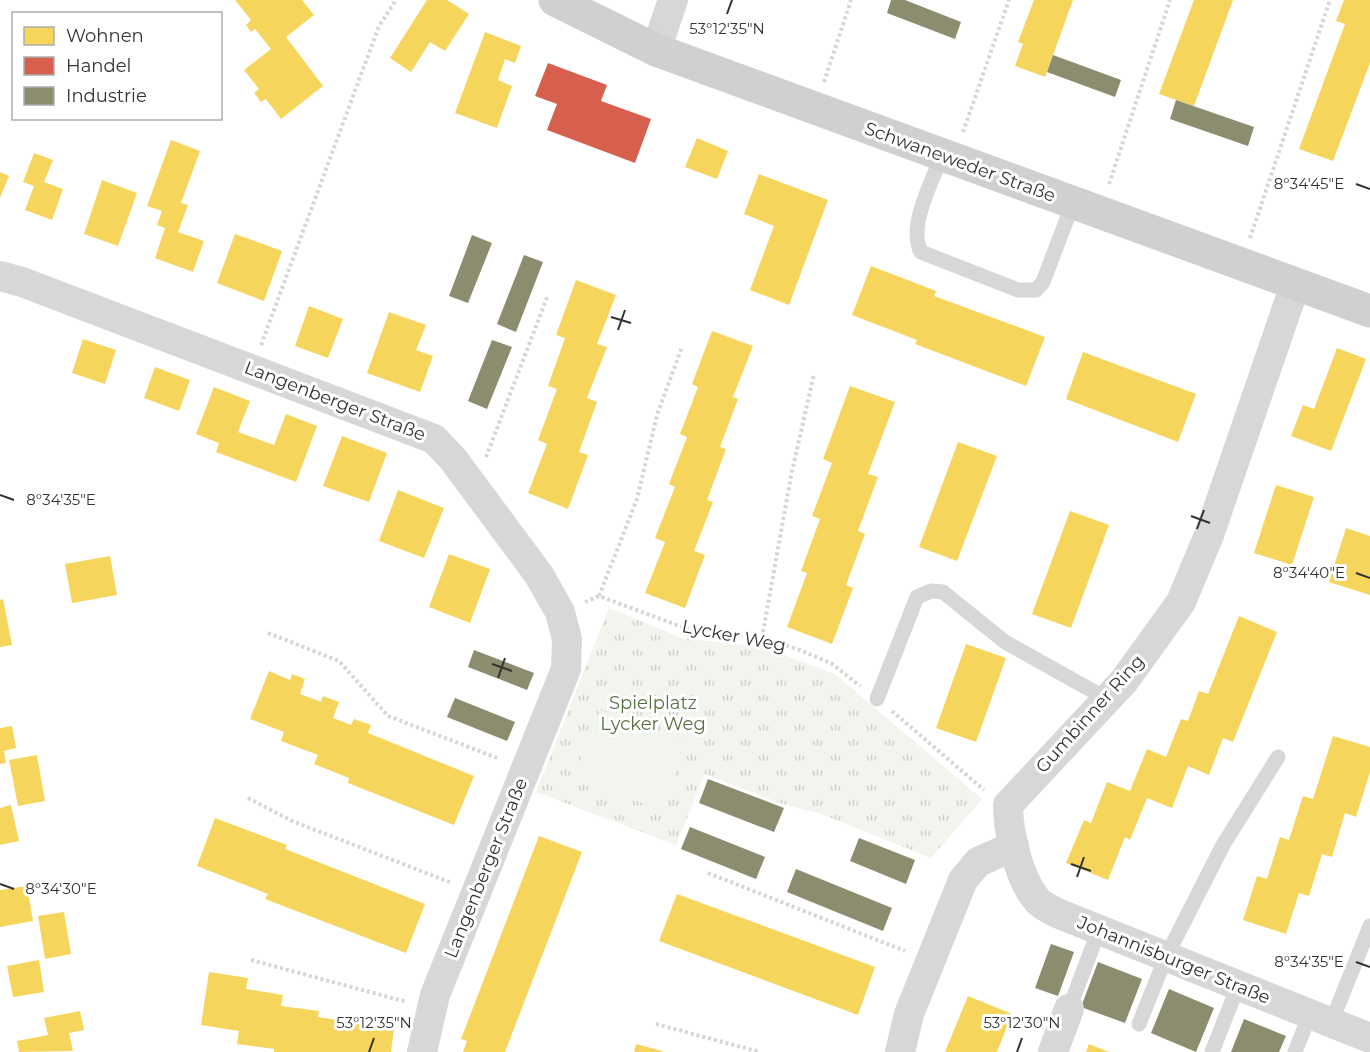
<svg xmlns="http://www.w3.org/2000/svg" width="1370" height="1052" font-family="Montserrat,sans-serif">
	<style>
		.grass { fill: url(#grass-tufts) }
		.pitch { fill: #f1f5ed }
		.homes { fill: #f6d55c }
		.shops { fill: #d6604d }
		.industry { fill: #8c8c6e }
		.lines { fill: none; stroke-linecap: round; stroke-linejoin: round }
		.path { stroke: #d6d6d6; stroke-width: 4; stroke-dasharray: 3 3; stroke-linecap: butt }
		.service { stroke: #d7d7d7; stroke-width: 15 }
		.minor { stroke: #d7d7d7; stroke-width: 30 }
		.secondary { stroke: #d0d0d0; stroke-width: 33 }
		.ticks { fill: none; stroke: #333; stroke-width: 2 }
		.labels { text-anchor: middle; stroke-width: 6; stroke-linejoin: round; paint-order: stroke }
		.street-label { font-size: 18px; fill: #333; stroke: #fff }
		.park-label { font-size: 18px; fill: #56703f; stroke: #fff }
		.ticks-label { font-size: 15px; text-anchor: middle; fill: #333; stroke: #fff; stroke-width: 6; stroke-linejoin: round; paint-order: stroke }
	</style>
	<defs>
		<pattern id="grass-tufts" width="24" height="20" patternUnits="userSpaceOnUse" patternTransform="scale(1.5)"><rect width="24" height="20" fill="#f1f5ed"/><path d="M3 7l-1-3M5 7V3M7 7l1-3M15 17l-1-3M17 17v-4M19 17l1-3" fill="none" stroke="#cfd2cc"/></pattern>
	</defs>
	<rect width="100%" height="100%" fill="#fff"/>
	<path class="grass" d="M 609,608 L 682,638 L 762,647 L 835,674 L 982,799 L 931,858 L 819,813 L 782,804 L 705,774 L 676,845 L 536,792 Z"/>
	<path class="pitch" d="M 600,710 L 687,744 L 661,810 L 574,778 Z"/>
	<path class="homes" d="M 235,0 L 302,0 L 314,15 L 286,37 L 323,86 L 281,119 L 266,99 L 261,102 L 254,93 L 259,89 L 244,70 L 271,49 L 255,29 L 251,32 L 246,25 L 251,20 Z
		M 427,0 L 447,0 L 469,14 L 445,51 L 430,42 L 411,72 L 390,58 Z
		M 1034,0 L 1073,0 L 1045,77 L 1015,66 L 1023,44 L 1018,42 Z
		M 1194,0 L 1233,0 L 1194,106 L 1159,94 Z
		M 1344,0 L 1370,0 L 1370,63 L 1333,161 L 1299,149 L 1345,24 L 1336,21 Z
		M 485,32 L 521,46 L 515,63 L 505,59 L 498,80 L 512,86 L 497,128 L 455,113 Z
		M 697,138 L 728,151 L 717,179 L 685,167 Z
		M 171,140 L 200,151 L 181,203 L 188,205 L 178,232 L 204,241 L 193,272 L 155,258 L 165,228 L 157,225 L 162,211 L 147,206 Z
		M 34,153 L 53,160 L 44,182 L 63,189 L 52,220 L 25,210 L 34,186 L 23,182 Z
		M 0,172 L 9,176 L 0,198 Z
		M 759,174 L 828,200 L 789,305 L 750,290 L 774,226 L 744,214 Z
		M 102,180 L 137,193 L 118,246 L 84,234 Z
		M 235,234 L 282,251 L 264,301 L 217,283 Z
		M 871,266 L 936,291 L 934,296 L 1045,337 L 1026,386 L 915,344 L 917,340 L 852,315 Z
		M 576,280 L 616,295 L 597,344 L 607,347 L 587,398 L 597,402 L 579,452 L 588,455 L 568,509 L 528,493 L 547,444 L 538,440 L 557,389 L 548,386 L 565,338 L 556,335 Z
		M 309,306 L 343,319 L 328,358 L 295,346 Z
		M 389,312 L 426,325 L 416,350 L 433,356 L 420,392 L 367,373 Z
		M 712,331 L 753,346 L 733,397 L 738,399 L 720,447 L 726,449 L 707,500 L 713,502 L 694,551 L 705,555 L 685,608 L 645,593 L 665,542 L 655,538 L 675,487 L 669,484 L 687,437 L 680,434 L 698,387 L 692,384 Z
		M 83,339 L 116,350 L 105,384 L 72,373 Z
		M 1337,348 L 1366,359 L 1331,451 L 1291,436 L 1303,405 L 1314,409 Z
		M 1083,352 L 1196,394 L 1178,442 L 1066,399 Z
		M 155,367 L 190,380 L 179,411 L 144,398 Z
		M 850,386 L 895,402 L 868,474 L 878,477 L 858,531 L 865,534 L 846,585 L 853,588 L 832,644 L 787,627 L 807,573 L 801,571 L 820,519 L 812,516 L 832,463 L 823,459 Z
		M 214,387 L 250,401 L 238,432 L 274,445 L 286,414 L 317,426 L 296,482 L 216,452 L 219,443 L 196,434 Z
		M 342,436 L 387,453 L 369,502 L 323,486 Z
		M 958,442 L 997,456 L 957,561 L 919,547 Z
		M 1276,485 L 1314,497 L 1292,565 L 1254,553 Z
		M 398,490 L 444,508 L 424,558 L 379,541 Z
		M 1070,511 L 1109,525 L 1071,628 L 1032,614 Z
		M 1346,528 L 1370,536 L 1370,595 L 1329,582 Z
		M 449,554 L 490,569 L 470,623 L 429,607 Z
		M 110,556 L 117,595 L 72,603 L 65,564 Z
		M 3,599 L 12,645 L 0,647 L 0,600 Z
		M 1239,616 L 1277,632 L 1233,742 L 1223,738 L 1209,775 L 1188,766 L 1172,808 L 1147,798 L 1130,840 L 1125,837 L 1108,880 L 1066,863 L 1084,820 L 1091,823 L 1107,782 L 1130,791 L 1147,749 L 1166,757 L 1181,719 L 1188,721 L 1199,691 L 1208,694 Z
		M 966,644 L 1006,658 L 976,742 L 936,728 Z
		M 269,671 L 290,680 L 292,674 L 305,679 L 300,694 L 321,702 L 323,696 L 339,702 L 333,718 L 351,725 L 354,719 L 371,725 L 368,733 L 474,776 L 454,825 L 348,783 L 349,778 L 314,764 L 318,755 L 281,741 L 284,732 L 250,719 Z
		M 12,726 L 16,748 L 4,751 L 6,763 L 0,764 L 0,728 Z
		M 1333,736 L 1370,747 L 1370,772 L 1356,817 L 1345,813 L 1332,857 L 1322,854 L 1309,896 L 1299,893 L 1286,934 L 1243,920 L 1257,876 L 1267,879 L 1280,837 L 1289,840 L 1303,796 L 1313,799 Z
		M 37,755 L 45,801 L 18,806 L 9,760 Z
		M 11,805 L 19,841 L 0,845 L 0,808 Z
		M 215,818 L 287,845 L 285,849 L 425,904 L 406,953 L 265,899 L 268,894 L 197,866 Z
		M 539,836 L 582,852 L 505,1052 L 463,1052 L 467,1041 L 461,1039 Z
		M 27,886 L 33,921 L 0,927 L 0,890 Z
		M 677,894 L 875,967 L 858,1015 L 659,941 Z
		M 64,912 L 71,954 L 45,959 L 38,916 Z
		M 39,960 L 44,992 L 13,997 L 7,966 Z
		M 209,972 L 248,978 L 246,989 L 283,995 L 281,1006 L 319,1011 L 318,1017 L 394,1029 L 391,1052 L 274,1052 L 274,1049 L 237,1044 L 239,1031 L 201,1025 Z
		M 968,996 L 1012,1014 L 997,1052 L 945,1052 Z
		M 80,1011 L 84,1030 L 69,1033 L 73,1051 L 19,1052 L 17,1041 L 48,1035 L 44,1018 Z
		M 636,1044 L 662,1051 L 662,1052 L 634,1052 Z
		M 1089,1044 L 1109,1052 L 1086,1052 Z"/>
	<path class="shops" d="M 548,63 L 607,85 L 601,101 L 651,119 L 635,163 L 547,130 L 557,104 L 535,96 Z"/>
	<path class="industry" d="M 891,0 L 905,0 L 961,22 L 955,39 L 887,13 Z
		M 1053,55 L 1121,80 L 1115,97 L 1047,72 Z
		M 1176,100 L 1254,127 L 1248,146 L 1170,119 Z
		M 472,235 L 492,243 L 468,303 L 449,296 Z
		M 524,255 L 543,262 L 516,332 L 497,324 Z
		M 492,340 L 512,347 L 487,409 L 468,401 Z
		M 474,650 L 534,673 L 527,690 L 468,667 Z
		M 455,698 L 515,722 L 507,741 L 447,717 Z
		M 708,779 L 784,808 L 774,832 L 699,803 Z
		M 690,827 L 765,857 L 756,879 L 681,849 Z
		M 859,838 L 915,860 L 906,884 L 850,861 Z
		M 796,869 L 892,908 L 883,931 L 787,892 Z
		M 1051,944 L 1074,952 L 1058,996 L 1035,988 Z
		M 1098,962 L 1142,979 L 1125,1023 L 1081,1007 Z
		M 1169,989 L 1214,1008 L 1196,1052 L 1151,1033 Z
		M 1244,1019 L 1286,1036 L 1279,1052 L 1231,1052 Z"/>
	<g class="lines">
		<path class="path" d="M 824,82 L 851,0
			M 963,132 L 1009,0
			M 1109,184 L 1170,0
			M 1250,238 L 1330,0
			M 261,345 L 379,26 L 396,0
			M 486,457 L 548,295
			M 599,596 L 637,499 L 657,415 L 682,347
			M 585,602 L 599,596 L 682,627 L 762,638 L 797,649 L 831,663 L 860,686
			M 268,633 L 339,661 L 388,716 L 500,759
			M 762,638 L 791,476 L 814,374
			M 892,711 L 984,790
			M 248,798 L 292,821 L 452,883
			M 708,873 L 905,951
			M 251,960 L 407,1002
			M 656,1024 L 760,1052"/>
		<path class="service" d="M 942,155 C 933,180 907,227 921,252 L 1018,290 L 1036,290 L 1043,282 L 1073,203
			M 877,699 L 917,597 L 931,591 L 943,592 L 1005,642 L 1107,699
			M 1069,1009 L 1099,930
			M 1331,1023 L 1370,926
			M 1139,1024 L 1166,957 L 1223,845 L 1278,757
			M 1212,1052 L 1238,986
			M 1295,1052 L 1310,1014"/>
		<path class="minor" d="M 656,50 L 673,0
			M 0,276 L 22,282 L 434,439 L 453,459 L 539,575 L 560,612 L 567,639 L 566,669 L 435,995 L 422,1052
			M 1295,285 L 1209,535 L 1181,602 L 1124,681 L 1008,805 C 1008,832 1019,879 1037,900 C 1042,906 1050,909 1057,913 L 1370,1038
			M 900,1052 L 909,1014 L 963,880 L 978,862 L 1014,846
			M 1053,1052 L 1069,1009"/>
		<path class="secondary" d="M 555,0 L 656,50 L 1370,311"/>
	</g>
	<path class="ticks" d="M 727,14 L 732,0M 1356,184 L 1370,189M 611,317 L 631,323M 618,330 L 625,310M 0,495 L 14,500M 1191,516 L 1210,523M 1197,529 L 1204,510M 1356,573 L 1370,578M 492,664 L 512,671M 498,678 L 505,658M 1071,864 L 1091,871M 1077,877 L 1084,857M 0,884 L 14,889M 1356,962 L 1370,967M 369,1052 L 374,1038M 1017,1052 L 1022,1038"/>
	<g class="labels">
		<g class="street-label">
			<text transform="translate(960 162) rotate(20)" y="6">Schwaneweder Straße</text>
			<text transform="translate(335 401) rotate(21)" y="6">Langenberger Straße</text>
			<text transform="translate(734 636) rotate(11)" y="6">Lycker Weg</text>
			<text transform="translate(1090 714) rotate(-48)" y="6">Gumbinner Ring</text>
			<text transform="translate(486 868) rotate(-68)" y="6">Langenberger Straße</text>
			<text transform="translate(1174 960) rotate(22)" y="6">Johannisburger Straße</text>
		</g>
		<g class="park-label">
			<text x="653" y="709">Spielplatz<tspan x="653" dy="21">Lycker Weg</tspan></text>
		</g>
	</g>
	<g class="ticks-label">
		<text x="727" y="34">53°12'35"N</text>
		<text x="1309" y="189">8°34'45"E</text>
		<text x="61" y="505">8°34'35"E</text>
		<text x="1309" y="578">8°34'40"E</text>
		<text x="61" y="894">8°34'30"E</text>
		<text x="1309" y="967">8°34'35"E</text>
		<text x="374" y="1028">53°12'35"N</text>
		<text x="1022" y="1028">53°12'30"N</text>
	</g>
	<rect x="12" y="12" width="210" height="108" fill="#ffffff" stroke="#adadad" stroke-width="1.5"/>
	<rect x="24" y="27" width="30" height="18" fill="#f6d55c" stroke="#adadad" stroke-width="1.5"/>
	<text x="66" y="42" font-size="18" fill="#333333">Wohnen</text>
	<rect x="24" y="57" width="30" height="18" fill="#d6604d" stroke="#adadad" stroke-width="1.5"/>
	<text x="66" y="72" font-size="18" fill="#333333">Handel</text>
	<rect x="24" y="87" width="30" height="18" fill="#8c8c6e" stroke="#adadad" stroke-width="1.5"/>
	<text x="66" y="102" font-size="18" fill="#333333">Industrie</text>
</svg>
